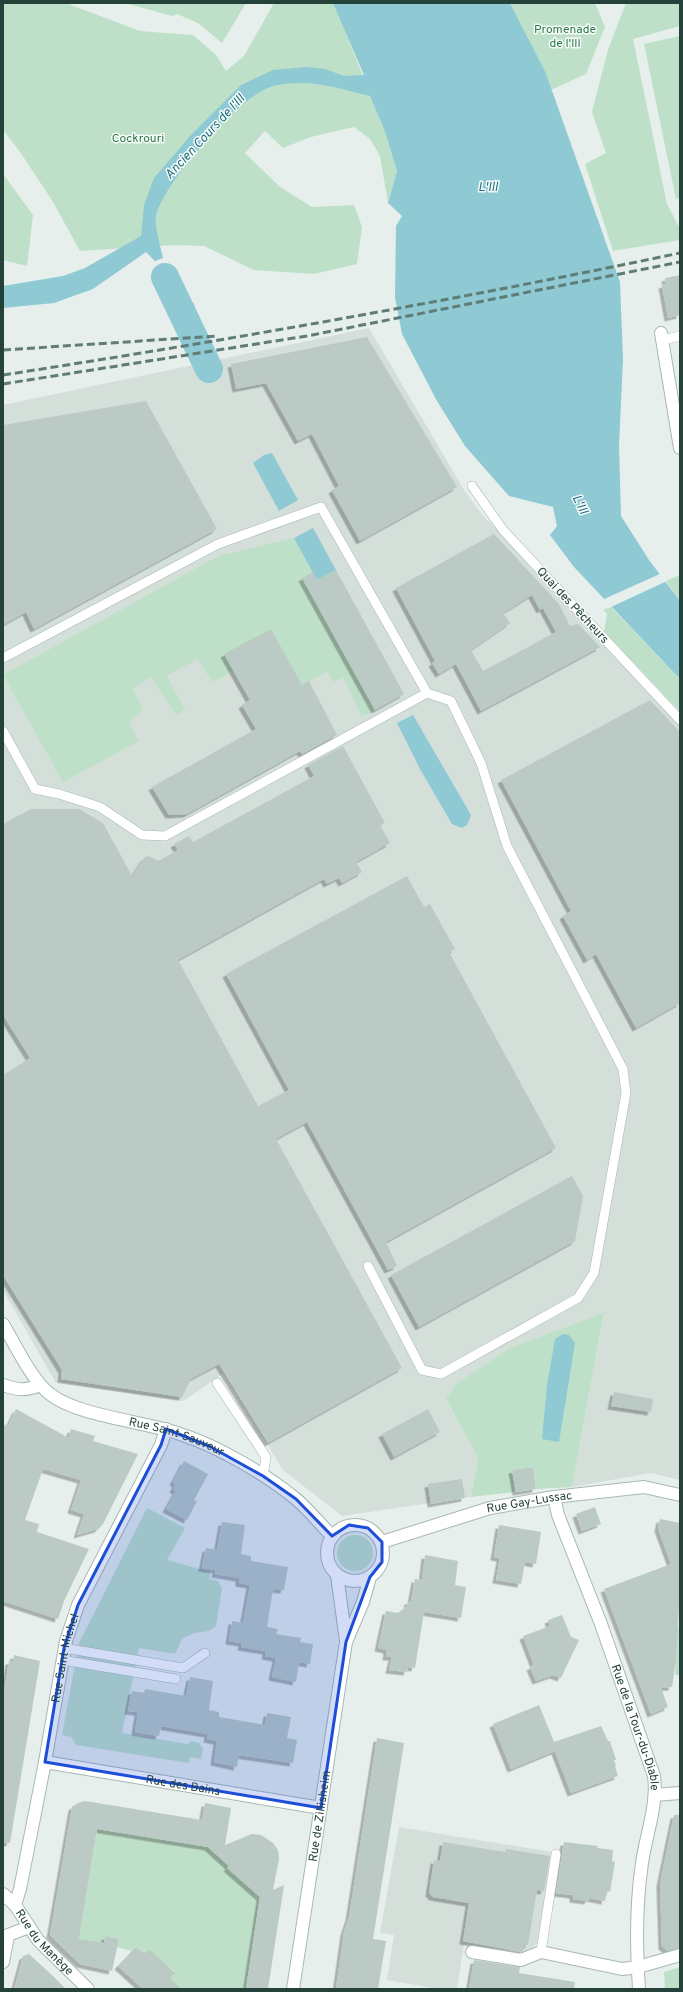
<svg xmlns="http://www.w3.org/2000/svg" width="683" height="1992" font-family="Overpass,sans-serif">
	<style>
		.built { fill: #d4dfda }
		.green { fill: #bfe0c8 }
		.water { fill: #8ec9d4 }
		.pier { fill: #e6efeb }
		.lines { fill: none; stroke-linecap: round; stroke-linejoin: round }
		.river { stroke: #8ec9d4; stroke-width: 28 }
		.building { fill: #bbcac4; fill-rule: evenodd; filter: url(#shadow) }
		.service-casing { stroke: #a8b8b2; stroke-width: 10 }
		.minor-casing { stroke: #a8b8b2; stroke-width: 14 }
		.tertiary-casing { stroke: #a8b8b2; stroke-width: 14 }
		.service { stroke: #fff; stroke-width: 9 }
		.minor { stroke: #fff; stroke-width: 12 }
		.tertiary { stroke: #fff; stroke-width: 12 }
		.rail { stroke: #5f7d75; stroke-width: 3; stroke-dasharray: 8 4; stroke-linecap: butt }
		.marked { fill: #1d4ed8; fill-opacity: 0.2; stroke: #1d4ed8; stroke-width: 3; stroke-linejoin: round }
		.labels { text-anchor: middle; stroke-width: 3; stroke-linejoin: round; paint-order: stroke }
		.park-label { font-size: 12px; fill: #2d7a4b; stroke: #f7fbf9 }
		.street-label { font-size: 12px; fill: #24423a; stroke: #f7fbf9 }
		.water-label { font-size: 13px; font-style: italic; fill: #1c6f80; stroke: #f7fbf9 }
	</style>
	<defs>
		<filter id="shadow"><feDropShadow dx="-3.5" dy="3.5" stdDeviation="0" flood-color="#0004"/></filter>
	</defs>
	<rect width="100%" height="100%" fill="#e6efeb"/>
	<path class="built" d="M 369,328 L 464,490 L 483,516 L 604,632 L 680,711 L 680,1480 L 651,1473 L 572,1487 L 604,1314 L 446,1400 L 478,1458 L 471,1497 L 342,1516 L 283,1470 L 223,1374 L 183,1401 L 56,1383 L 3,1290 L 3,405 Z
		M 399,1827 L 552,1852 L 540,1940 L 527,1953 L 464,1944 L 457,1989 L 438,1989 L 387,1980 L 394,1935 L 380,1933 Z"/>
	<path class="green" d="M 3,3 L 66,3 L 140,31 L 193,35 L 216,55 L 226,71 L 244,56 L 274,3 L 334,3 L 384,129 L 397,171 L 388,203 L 380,156 L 370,139 L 354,127 L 311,137 L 283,148 L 265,131 L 245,153 L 280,187 L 312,207 L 354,205 L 362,227 L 357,264 L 314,274 L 254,270 L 204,246 L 175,245 L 80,251 L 53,202 L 20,152 L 3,130 Z
		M 125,3 L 246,3 L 222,43 L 198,23 L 177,14 L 172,16 Z
		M 510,3 L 595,3 L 605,27 L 586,74 L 551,90 L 545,71 Z
		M 626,3 L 680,3 L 680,26 L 633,39 L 667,204 L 680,229 L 680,240 L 613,251 L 585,164 L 606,153 L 592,112 L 608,50 Z
		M 680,36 L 680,198 L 676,199 L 644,44 Z
		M 3,174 L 33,215 L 27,266 L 3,260 Z
		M 294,538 L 313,572 L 303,578 L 375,710 L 362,717 L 343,677 L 333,682 L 328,671 L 302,685 L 271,629 L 225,654 L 234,671 L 212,682 L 198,659 L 167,676 L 185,710 L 176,715 L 151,676 L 133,689 L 143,710 L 129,722 L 139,741 L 63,782 L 3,675 L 218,556 Z
		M 680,575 L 680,601 L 666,581 Z
		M 611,607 L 680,679 L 680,711 L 604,632 L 607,614 L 603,610 Z
		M 604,1313 L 572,1487 L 536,1489 L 533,1467 L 512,1470 L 515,1492 L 471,1497 L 478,1458 L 446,1399 L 456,1384 L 510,1348 Z
		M 147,1508 L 185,1528 L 167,1560 L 210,1572 L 210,1579 L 218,1581 L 222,1588 L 216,1626 L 209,1631 L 194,1633 L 182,1639 L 175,1654 L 139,1648 L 122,1733 L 187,1744 L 192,1741 L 199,1743 L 203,1749 L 201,1759 L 190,1757 L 189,1763 L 76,1745 L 71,1737 L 62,1735 L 79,1643 Z
		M337 1553a18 18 0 1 1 36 0a18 18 0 1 1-36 0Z
		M 680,1622 L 680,1675 L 675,1675 L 677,1631 Z
		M 97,1829 L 208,1847 L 229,1866 L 228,1868 L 260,1895 L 246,1989 L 175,1989 L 178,1985 L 170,1978 L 175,1972 L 149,1949 L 145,1954 L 136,1947 L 132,1951 L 117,1947 L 119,1939 L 105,1936 L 104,1944 L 79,1939 Z
		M 680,1967 L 680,1989 L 665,1989 L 664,1972 Z"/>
	<path class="water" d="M 333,3 L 510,3 L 545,71 L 620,282 L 623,359 L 619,446 L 621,516 L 649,560 L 680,601 L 680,679 L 574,567 L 550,535 L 557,526 L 553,507 L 509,496 L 465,446 L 437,401 L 402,334 L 395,298 L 396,226 L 402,216 L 388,203 L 397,171 L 384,129 L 370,96 C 337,88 309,78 274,86 C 241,93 164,182 156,216 C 154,225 161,248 163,258 L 155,261 L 146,252 L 93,289 L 54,303 L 3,308 L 3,286 L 63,276 L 85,268 L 141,236 L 144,205 L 154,178 L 191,135 L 241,85 L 273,70 L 306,67 L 325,69 L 344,76 L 364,75 Z
		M 168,275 L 194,304 L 199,323 L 182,327 L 162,279 Z
		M 272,453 L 298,500 L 279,511 L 253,463 L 264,455 Z
		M 313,528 L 336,570 L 317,580 L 294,538 Z
		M 413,715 L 471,815 L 467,825 L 462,828 L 452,824 L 420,769 L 397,723 Z
		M 563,1334 L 569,1335 L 575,1343 L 559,1442 L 542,1439 L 547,1385 L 555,1339 Z"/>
	<path class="pier" d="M 662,573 L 667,581 L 609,608 L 602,600 Z"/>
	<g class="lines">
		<path class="river" d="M 165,277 L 209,369"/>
	</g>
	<path class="building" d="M 680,275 L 680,315 L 668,318 L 662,285 L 666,284 L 665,278 Z
		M 367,337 L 457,487 L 360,541 L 332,490 L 339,486 L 312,434 L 298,441 L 266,383 L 236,389 L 231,364 Z
		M 146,401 L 217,529 L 34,629 L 26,612 L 3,625 L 3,425 Z
		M 494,534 L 559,604 L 570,626 L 578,624 L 600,647 L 481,711 L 456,664 L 439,674 L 432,663 L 435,661 L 396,588 ZM 532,595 L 540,610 L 543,608 L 556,632 L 483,671 L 471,650 L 510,623 L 503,613 Z
		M 336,570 L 404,694 L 375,710 L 302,578 L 313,572 L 317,580 Z
		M 271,629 L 302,685 L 309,681 L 337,735 L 302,754 L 300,751 L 187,814 L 169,815 L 152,787 L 256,729 L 242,705 L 250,700 L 224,654 Z
		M 650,700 L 680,732 L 680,1003 L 636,1028 L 596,954 L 587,960 L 563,916 L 571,911 L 501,780 Z
		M 343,746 L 385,823 L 380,825 L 390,843 L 356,862 L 362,872 L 342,883 L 339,878 L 327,884 L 324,879 L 178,960 L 258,1106 L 289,1090 L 226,974 L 407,876 L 424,907 L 430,904 L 455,949 L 449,952 L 556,1148 L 386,1242 L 397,1266 L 388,1270 L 307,1122 L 276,1139 L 402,1368 L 268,1443 L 219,1364 L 191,1379 L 182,1397 L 61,1379 L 62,1370 L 3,1275 L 3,1075 L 30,1058 L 3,1015 L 3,824 L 31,809 L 79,809 L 103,823 L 132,876 L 145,857 L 149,856 L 158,861 L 178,850 L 174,844 L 189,836 L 193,842 L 314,776 L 308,765 Z
		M 572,1176 L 583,1196 L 575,1241 L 419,1327 L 391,1275 Z
		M 614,1392 L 653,1399 L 651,1412 L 611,1406 Z
		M 16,1409 L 69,1438 L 71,1429 L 95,1436 L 93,1441 L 138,1454 L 103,1524 L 98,1529 L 77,1535 L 84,1514 L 71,1510 L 81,1480 L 43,1469 L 25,1520 L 39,1524 L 37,1532 L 89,1549 L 64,1601 L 58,1619 L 3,1601 L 3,1424 L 8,1426 Z
		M 428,1409 L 440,1432 L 394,1457 L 382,1434 Z
		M 184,1461 L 208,1474 L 194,1500 L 197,1501 L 187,1520 L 166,1509 L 176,1491 L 173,1489 L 176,1484 L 173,1482 Z
		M 533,1467 L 536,1489 L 516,1492 L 512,1470 Z
		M 462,1479 L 465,1498 L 431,1504 L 428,1484 Z
		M 595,1507 L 601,1524 L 582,1531 L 576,1514 Z
		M 660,1519 L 680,1523 L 680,1588 L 676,1660 L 672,1687 L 661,1688 L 668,1707 L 651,1714 L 604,1589 L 671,1564 L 658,1528 Z
		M 222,1522 L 245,1525 L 241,1554 L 251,1556 L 251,1561 L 288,1567 L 284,1590 L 273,1589 L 267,1627 L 278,1629 L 276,1634 L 301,1638 L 300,1642 L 313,1644 L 310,1664 L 299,1662 L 296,1682 L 272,1677 L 276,1658 L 265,1656 L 266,1651 L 241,1647 L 242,1643 L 229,1641 L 232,1621 L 243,1623 L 250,1585 L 239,1583 L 239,1578 L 215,1574 L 216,1570 L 202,1568 L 206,1548 L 217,1550 Z
		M 499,1525 L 541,1532 L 536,1564 L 525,1562 L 521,1584 L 496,1580 L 500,1558 L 494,1557 Z
		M 425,1555 L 458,1561 L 455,1585 L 466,1587 L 461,1618 L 424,1612 L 415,1668 L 408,1667 L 407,1672 L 389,1670 L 392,1657 L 386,1657 L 387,1650 L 378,1648 L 386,1611 L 398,1613 L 407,1606 L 408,1601 L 411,1601 L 415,1579 L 422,1580 Z
		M 562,1615 L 571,1637 L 579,1640 L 561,1678 L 553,1675 L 536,1681 L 530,1667 L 534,1665 L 523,1636 L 550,1626 L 548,1620 Z
		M 14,1655 L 40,1661 L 10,1843 L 3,1842 L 3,1699 L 9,1661 L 13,1661 Z
		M 190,1677 L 213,1681 L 209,1710 L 219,1712 L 219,1717 L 265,1725 L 267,1713 L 291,1717 L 287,1738 L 297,1740 L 293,1763 L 239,1755 L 237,1767 L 214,1762 L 217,1741 L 207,1739 L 208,1734 L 161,1726 L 159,1736 L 135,1732 L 138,1712 L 128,1711 L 132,1691 L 144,1693 L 145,1689 L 186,1696 Z
		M 539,1705 L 554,1742 L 601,1726 L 608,1741 L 610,1741 L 616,1760 L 614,1760 L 616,1766 L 615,1767 L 618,1776 L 571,1793 L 555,1751 L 511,1769 L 493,1724 Z
		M 377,1738 L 404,1743 L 373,1939 L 386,1941 L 378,1989 L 336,1989 L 344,1932 L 349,1917 Z
		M 85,1801 L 202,1820 L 205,1803 L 231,1808 L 225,1845 L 252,1834 L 261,1835 L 273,1843 L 278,1850 L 279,1859 L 273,1890 L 284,1885 L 268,1989 L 246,1989 L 260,1897 L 227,1868 L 229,1866 L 208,1847 L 97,1829 L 79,1939 L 104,1943 L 105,1936 L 119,1939 L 112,1971 L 80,1964 L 50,1935 L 72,1807 L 78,1803 Z
		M 674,1815 L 680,1815 L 680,1948 L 668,1951 L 662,1946 L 660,1883 Z
		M 443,1842 L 505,1852 L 506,1849 L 550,1856 L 544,1891 L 537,1890 L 528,1945 L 524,1945 L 523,1951 L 520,1952 L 463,1941 L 469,1903 L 433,1897 L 429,1893 L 434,1860 L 440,1861 Z
		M 564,1842 L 598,1846 L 597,1848 L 613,1850 L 612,1861 L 615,1862 L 610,1892 L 607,1891 L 605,1901 L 589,1898 L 588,1901 L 573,1899 L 573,1895 L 556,1893 Z
		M 136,1947 L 145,1954 L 149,1949 L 164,1962 L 175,1973 L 170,1978 L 182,1989 L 143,1989 L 118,1966 Z
		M 29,1954 L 54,1977 L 66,1989 L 14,1989 L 23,1956 Z
		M 474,1960 L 520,1967 L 519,1973 L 575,1982 L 574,1989 L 469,1989 Z"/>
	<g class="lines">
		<defs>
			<path id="service" d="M 663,340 L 680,336
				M 472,486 L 503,530 L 680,720
				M 3,658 L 218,544 L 321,507 L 427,693 L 451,701 L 481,763 L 507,846 L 623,1069 L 626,1093 L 594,1273 L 578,1298 L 441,1374 L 422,1370 L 368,1266
				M 3,731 L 35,789 L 59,794 L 100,807 L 142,835 L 165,836 L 427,693
				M 217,1383 L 266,1457 L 263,1476
				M 64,1648 L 183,1668 L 205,1653
				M 62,1660 L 176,1679
				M 541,1952 L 556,1854"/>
			<g id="minor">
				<path d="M 661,333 L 680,448"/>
				<path id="s1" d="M 3,1324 C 15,1344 32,1381 50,1394 C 79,1417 146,1421 183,1435 C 219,1447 267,1475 296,1499 C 309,1510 320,1524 332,1536"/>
				<path d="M 3,1385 C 17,1390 26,1391 40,1385"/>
				<path id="s2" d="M 554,1497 L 558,1515 L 601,1624 L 654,1776 C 658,1804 646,1835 642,1863 C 636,1904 636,1948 639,1989"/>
				<path id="s3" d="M 45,1762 L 321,1808"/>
				<path d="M 655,1795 L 680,1793"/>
				<path id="s4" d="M 3,1894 L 15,1905 L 38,1940 L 88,1989"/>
				<path id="s5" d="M 15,1905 L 20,1889 L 45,1762 L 66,1641 L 78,1605 L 161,1445 L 166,1429"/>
				<path d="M 3,1937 L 29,1927"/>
				<path d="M 472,1952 L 521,1960 L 541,1952 L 622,1969 L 638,1967 L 680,1955"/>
				<path d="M 3,1962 L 8,1936"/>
			</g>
			<g id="tertiary">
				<circle cx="355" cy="1553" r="28"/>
				<path id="s6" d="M 382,1542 L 490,1508 L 554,1497 L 644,1487 L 680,1495"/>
				<path d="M 337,1575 L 346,1641"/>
				<path id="s7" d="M 293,1989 L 346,1642 L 363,1602 L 370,1577"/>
			</g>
		</defs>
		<use href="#service" class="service-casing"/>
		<use href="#minor" class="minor-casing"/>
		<use href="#tertiary" class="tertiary-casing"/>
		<use href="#service" class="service"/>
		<use href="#minor" class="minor"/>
		<use href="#tertiary" class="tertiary"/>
		<path class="rail" d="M 3,350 L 217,336
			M 3,375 C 230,340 455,300 680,253
			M 3,384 L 307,336 L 680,262"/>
	</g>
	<path class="marked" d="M 166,1429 L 209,1446 L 263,1476 L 296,1499 L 332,1536 L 349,1525 L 368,1528 L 382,1542 L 382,1562 L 370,1577 L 346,1642 L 321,1808 L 45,1762 L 64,1648 L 78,1605 L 161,1445 Z"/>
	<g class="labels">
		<g class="park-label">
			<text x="565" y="33">Promenade<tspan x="565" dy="14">de l'lll</tspan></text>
			<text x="138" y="142">Cockrouri</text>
		</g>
		<g class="street-label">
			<text transform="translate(573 605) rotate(47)" y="4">Quai des Pêcheurs</text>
			<text dy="4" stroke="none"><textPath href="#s1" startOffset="219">Rue Saint-Sauveur</textPath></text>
			<text dy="4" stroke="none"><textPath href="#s6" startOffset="153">Rue Gay-Lussac</textPath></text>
			<text dy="4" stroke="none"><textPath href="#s5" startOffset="252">Rue Saint-Michel</textPath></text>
			<text dy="4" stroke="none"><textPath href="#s2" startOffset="245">Rue de la Tour-du-Diable</textPath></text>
			<text dy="4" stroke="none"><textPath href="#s3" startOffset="140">Rue des Bains</textPath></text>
			<text dy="4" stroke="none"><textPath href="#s7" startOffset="175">Rue de Zillisheim</textPath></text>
			<text dy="4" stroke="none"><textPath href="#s4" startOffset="64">Rue du Manège</textPath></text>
		</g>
		<g class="water-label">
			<text transform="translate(204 136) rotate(-47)" y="5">Ancien Cours de l'Ill</text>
			<text x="488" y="191">L'Ill</text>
			<text transform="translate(581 504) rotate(64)" y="5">L'Ill</text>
		</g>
	</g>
	<rect width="683" height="1992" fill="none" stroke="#24423a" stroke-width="8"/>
</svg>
